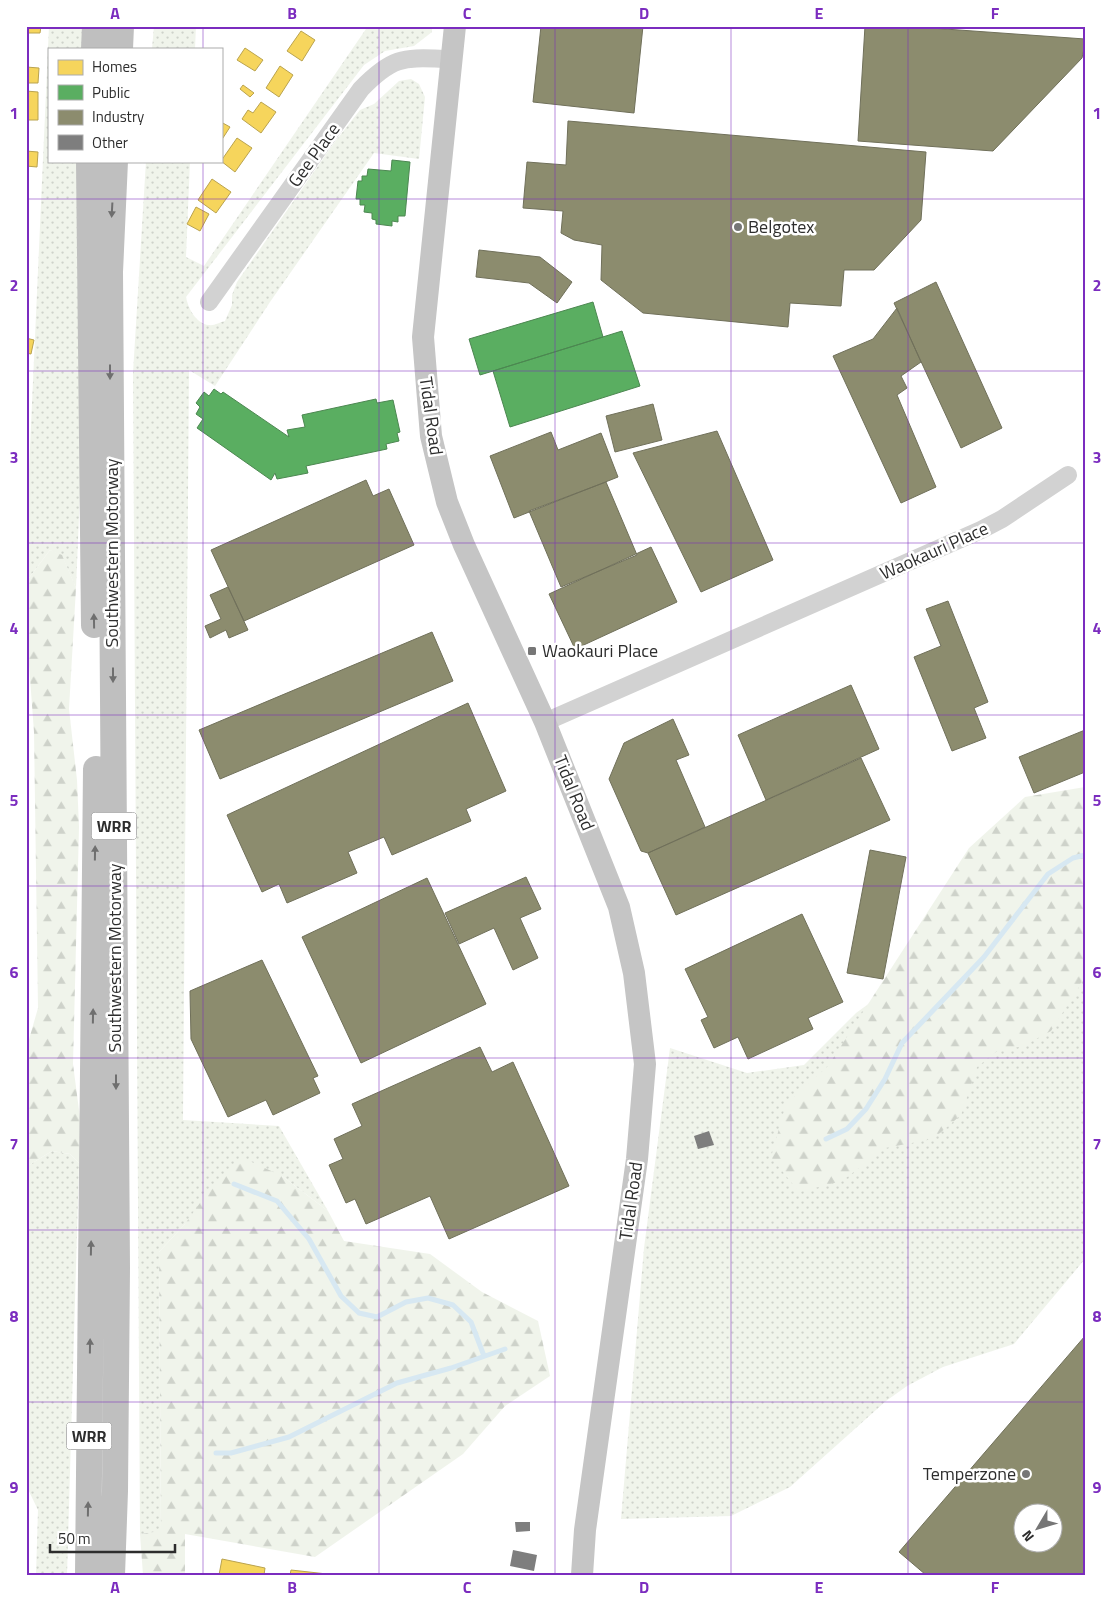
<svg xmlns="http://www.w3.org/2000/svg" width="1111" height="1601" font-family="'Titillium Web',sans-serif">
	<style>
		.grass { fill: url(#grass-dots) }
		.forest { fill: url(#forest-firs) }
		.homes { fill: #f6d55c; stroke: #baa34e }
		.public { fill: #5aae61; stroke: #4c8751 }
		.industry { fill: #8c8c6e; stroke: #70705a; fill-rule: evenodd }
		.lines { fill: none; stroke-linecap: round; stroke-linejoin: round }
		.stream { stroke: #d7e8f2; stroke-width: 5 }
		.building { fill: #7e7e7e }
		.minor { stroke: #d2d2d2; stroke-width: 18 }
		.major { stroke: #c5c5c5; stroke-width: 22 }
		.highway { stroke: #bfbfbf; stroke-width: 26 }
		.oneway { fill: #6f6f6f }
		.grid { fill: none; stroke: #7b2cbf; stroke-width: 1; stroke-opacity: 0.55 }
		.poi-dot { fill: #767676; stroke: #fff; stroke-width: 2 }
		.labels { text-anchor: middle; stroke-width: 5; stroke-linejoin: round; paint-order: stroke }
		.shield { fill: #fff; stroke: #6c6c6c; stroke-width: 1 }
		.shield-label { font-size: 16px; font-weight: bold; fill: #2d2d2d }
		.street-label { font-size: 18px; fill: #2d2d2d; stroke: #fff }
		.poi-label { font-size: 18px; fill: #2d2d2d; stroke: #fff; text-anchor: start }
		.neatline { fill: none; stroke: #7b2cbf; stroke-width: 2 }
		.grid-label { font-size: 16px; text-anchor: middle; font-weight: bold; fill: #7b2cbf }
	</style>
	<defs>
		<pattern id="grass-dots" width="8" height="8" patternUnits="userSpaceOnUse" patternTransform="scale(1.25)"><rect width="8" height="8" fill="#f0f4eb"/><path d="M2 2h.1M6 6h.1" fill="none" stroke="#ced2ca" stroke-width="1.8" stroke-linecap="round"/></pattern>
		<pattern id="forest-firs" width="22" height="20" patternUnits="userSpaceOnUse" patternTransform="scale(1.25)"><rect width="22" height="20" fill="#f0f4eb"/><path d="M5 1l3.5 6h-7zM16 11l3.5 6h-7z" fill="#ced2ca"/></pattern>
	</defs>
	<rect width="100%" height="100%" fill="#fff"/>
	<path class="grass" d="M 49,26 L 99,26 L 98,49 L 49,49 L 49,161 L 94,161 L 76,588 L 62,556 L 50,550 L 26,582 L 26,537 Z
		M 154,26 L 196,26 L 195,49 L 152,49 Z
		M 368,26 L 432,26 L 432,32 L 414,46 L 385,51 L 364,65 L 186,297 C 188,308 196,324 209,325 C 214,326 220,322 225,321 L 232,305 L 232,295 L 237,282 L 334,143 L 360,110 L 374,104 L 399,81 L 411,79 L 419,84 L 425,97 L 419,159 L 374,153 L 270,302 L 215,386 L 189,370 L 183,1120 L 279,1126 L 328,1211 L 282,1176 L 185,1224 L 159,1252 L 161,1532 L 140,1534 L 133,373 L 146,161 L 190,161 L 186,257 L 204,266 Z
		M 1085,891 L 1085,1259 L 1014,1344 L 943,1367 L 907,1386 L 886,1401 L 790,1487 L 731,1516 L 621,1519 L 644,1248 L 670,1048 L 747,1073 L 804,1065 L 856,1013 L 900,981 Z
		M 52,1151 L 70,1154 L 79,1163 L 67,1575 L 36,1575 L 38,1510 L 26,1485 L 26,1167 Z"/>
	<path class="forest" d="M 50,550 L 62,555 L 76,588 L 69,709 L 77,780 L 79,827 L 73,1064 L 83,1141 L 79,1163 L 70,1154 L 52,1151 L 26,1167 L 26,1050 L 38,1008 L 34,732 L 26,624 L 26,582 Z
		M 1085,787 L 1085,974 L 1079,987 L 1051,1031 L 1023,1046 L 996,1052 L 977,1067 L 961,1115 L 933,1139 L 885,1148 L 842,1181 L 799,1192 L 771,1157 L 786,1104 L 828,1066 L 969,848 L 1025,797 Z
		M 243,1158 L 282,1176 L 328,1211 L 344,1241 L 430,1254 L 482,1292 L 538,1321 L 550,1376 L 505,1406 L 463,1454 L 315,1557 L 185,1534 L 185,1575 L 143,1575 L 140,1534 L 161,1531 L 159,1252 L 185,1224 L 212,1186 Z"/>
	<path class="homes" d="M 26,26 L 41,26 L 40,33 L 26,33 Z
		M 301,31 L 315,40 L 302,61 L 287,51 Z
		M 245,48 L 263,60 L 255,71 L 237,60 Z
		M 280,66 L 293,75 L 279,97 L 266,88 Z
		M 26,67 L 39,68 L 38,83 L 26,83 Z
		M 243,85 L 254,93 L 250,97 L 240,89 Z
		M 26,91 L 38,92 L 38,120 L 26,120 Z
		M 261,102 L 276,112 L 261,133 L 242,119 L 248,110 L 253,113 Z
		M 221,122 L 230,127 L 221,141 Z
		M 237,138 L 252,148 L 235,172 L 221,161 Z
		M 26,151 L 38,152 L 37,167 L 26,166 Z
		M 212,179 L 231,192 L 216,213 L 198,200 Z
		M 196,207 L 209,214 L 200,231 L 187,224 Z
		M 26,338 L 34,340 L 31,354 L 26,353 Z
		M 222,1559 L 265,1568 L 264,1575 L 219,1575 Z
		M 291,1570 L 336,1575 L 290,1575 Z"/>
	<path class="public" d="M 392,160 L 410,162 L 405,216 L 398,216 L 398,222 L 392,221 L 392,226 L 376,224 L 376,220 L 372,219 L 372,213 L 364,212 L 365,205 L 360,205 L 360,199 L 356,199 L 358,181 L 362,181 L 362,176 L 367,176 L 368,169 L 391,171 Z
		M 593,302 L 603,337 L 480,375 L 469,339 Z
		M 622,331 L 640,386 L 510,427 L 493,371 Z
		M 214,389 L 221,394 L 223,392 L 289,437 L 287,430 L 305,427 L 302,415 L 376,399 L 377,403 L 393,400 L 400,432 L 397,433 L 399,441 L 386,444 L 387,449 L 306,466 L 308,473 L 277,479 L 275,473 L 271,480 L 197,428 L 203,419 L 196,414 L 200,407 L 196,403 L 204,392 L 209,396 Z"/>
	<path class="industry" d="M 541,26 L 643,26 L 634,113 L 533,102 Z
		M 865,26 L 903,26 L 1085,39 L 1085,44 L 1082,58 L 993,151 L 858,141 Z
		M 568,121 L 926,152 L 921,220 L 874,270 L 844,270 L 841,306 L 790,303 L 788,327 L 643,313 L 601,280 L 602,245 L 574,240 L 561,233 L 563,211 L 523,208 L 527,162 L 566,165 Z
		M 479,250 L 540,257 L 572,282 L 557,303 L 529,283 L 476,277 Z
		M 936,282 L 1002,428 L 961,448 L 894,303 Z
		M 897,308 L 921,362 L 901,376 L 907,388 L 897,395 L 936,487 L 901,503 L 833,356 L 873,339 Z
		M 653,404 L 662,440 L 615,452 L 606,416 Z
		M 717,431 L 773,560 L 701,592 L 633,453 Z
		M 551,432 L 558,450 L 601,433 L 618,477 L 514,518 L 490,456 Z
		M 366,480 L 373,496 L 389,489 L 414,545 L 244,621 L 211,550 Z
		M 606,482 L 637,555 L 561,587 L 529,511 Z
		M 651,547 L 677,602 L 575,649 L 549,594 Z
		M 228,587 L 248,630 L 229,638 L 226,630 L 210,638 L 205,626 L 221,619 L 210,595 Z
		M 948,601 L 988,702 L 974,708 L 986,738 L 952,751 L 914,657 L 941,646 L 926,609 Z
		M 432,632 L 453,681 L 220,779 L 199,730 Z
		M 851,685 L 879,749 L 766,800 L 738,735 Z
		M 468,703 L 506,791 L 466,809 L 471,821 L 392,855 L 384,837 L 348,852 L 357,873 L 287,903 L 279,884 L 262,892 L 227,815 Z
		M 673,719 L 689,755 L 676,760 L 705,827 L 648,853 L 641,851 L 609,779 L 624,743 Z
		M 1085,730 L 1085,772 L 1034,793 L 1019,757 Z
		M 861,758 L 890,820 L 676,915 L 648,853 Z
		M 870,850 L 906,857 L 883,979 L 847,973 Z
		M 526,877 L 541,909 L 520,918 L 538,958 L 513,970 L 494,928 L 459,944 L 445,913 Z
		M 427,878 L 486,1004 L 361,1063 L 302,937 Z
		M 802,914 L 843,1002 L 808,1018 L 813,1029 L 748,1059 L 738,1037 L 714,1048 L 701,1020 L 708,1017 L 685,969 Z
		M 262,960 L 318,1076 L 313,1078 L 320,1093 L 273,1115 L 266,1100 L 228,1117 L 191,1039 L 190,991 Z
		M 480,1047 L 492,1072 L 513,1062 L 569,1186 L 449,1239 L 430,1196 L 366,1224 L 355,1199 L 346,1203 L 329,1165 L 343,1159 L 334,1139 L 362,1126 L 352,1104 Z
		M 1085,1336 L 1085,1575 L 926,1575 L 899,1552 ZM 1024,1514 L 1054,1514 L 1054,1544 L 1024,1544 Z"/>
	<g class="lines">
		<path class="stream" d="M 826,1139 L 847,1129 L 866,1109 L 885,1079 L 902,1043 L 984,957 L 1048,874 L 1073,858 L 1085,855
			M 234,1184 L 277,1201 L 309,1239 L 341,1296 L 359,1313 L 377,1317 L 406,1302 L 428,1298 L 453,1305 L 471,1322 L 484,1356
			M 216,1453 L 231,1453 L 289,1437 L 397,1383 L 451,1368 L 505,1349"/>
	</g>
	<path class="building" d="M 709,1131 L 714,1145 L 698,1149 L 694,1136 Z
		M 515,1522 L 530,1522 L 530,1531 L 516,1532 Z
		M 513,1550 L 537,1555 L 534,1571 L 510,1566 Z"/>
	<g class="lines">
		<path class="minor" d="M 209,302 L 361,89 C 395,54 405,58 452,59
			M 545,722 L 981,530 L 1002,519 L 1068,475"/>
		<path class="major" d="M 455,26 L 423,337 L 431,436 L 447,502 L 464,545 L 545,722 L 619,907 L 634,973 L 645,1064 L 637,1159 L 585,1530 L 582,1575"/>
		<path class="highway" d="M 94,49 L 95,26
			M 120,49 L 121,26
			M 89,161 L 94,625
			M 88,1575 L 96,769
			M 112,1575 L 115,1491 L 117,1268 L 110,272 L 115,161"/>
	</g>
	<defs><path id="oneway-solid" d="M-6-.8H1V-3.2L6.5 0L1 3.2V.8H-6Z" transform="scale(1.25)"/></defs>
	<g class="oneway">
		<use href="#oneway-solid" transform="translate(112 210) rotate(93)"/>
		<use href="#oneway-solid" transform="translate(110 372) rotate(90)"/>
		<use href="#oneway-solid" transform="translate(94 621) rotate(-91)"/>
		<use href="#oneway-solid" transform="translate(113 675) rotate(90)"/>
		<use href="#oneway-solid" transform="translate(95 853) rotate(-89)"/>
		<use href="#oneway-solid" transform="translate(93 1016) rotate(-89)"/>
		<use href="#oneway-solid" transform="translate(116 1082) rotate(90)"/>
		<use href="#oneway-solid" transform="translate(91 1248) rotate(-89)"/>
		<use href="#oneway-solid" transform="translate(90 1346) rotate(-89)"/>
		<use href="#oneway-solid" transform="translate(88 1509) rotate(-89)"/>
	</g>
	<path class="grid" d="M 203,26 L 203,49M 379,26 L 379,1575M 555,26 L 555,1575M 731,26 L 731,1575M 908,26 L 908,1575M 203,161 L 203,1575M 26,199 L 1085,199M 26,371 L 1085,371M 26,543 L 1085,543M 26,715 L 1085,715M 26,886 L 1085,886M 26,1058 L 1085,1058M 26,1230 L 1085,1230M 26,1402 L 1085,1402"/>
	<g class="poi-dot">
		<circle cx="738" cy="227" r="5"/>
		<rect x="527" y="646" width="10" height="10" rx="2.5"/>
		<circle cx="1026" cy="1474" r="5"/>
	</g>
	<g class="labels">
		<g class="shield">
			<rect x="91.5" y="812.5" width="45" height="27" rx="4"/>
			<rect x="66.5" y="1422.5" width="45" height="27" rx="4"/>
		</g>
		<g class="shield-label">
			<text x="114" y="832">WRR</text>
			<text x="89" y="1442">WRR</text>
		</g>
		<g class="street-label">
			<text transform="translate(314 155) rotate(-54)" y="6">Gee Place</text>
			<text transform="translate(431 416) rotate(82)" y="6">Tidal Road</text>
			<text transform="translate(934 551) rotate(-24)" y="6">Waokauri Place</text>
			<text transform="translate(112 553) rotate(-90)" y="6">Southwestern Motorway</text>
			<text transform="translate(574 793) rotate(68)" y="6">Tidal Road</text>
			<text transform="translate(115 958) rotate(-90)" y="6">Southwestern Motorway</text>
			<text transform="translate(631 1201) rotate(-82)" y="6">Tidal Road</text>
		</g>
		<g class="poi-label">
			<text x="748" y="233">Belgotex</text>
			<text x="542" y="657">Waokauri Place</text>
			<text x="1016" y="1480" text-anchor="end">Temperzone</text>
		</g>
	</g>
	<rect width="1111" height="1601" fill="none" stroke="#ffffff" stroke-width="55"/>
	<rect x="48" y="48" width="175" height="115" fill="#ffffff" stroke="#ababab"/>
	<rect x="58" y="60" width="25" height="15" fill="#f6d55c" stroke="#ababab"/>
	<text x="92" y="72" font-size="15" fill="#2d2d2d">Homes</text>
	<rect x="58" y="85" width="25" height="15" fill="#5aae61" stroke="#ababab"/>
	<text x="92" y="98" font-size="15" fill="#2d2d2d">Public</text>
	<rect x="58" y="110" width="25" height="15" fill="#8c8c6e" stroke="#ababab"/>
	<text x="92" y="122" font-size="15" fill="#2d2d2d">Industry</text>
	<rect x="58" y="135" width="25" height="15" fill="#7e7e7e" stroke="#ababab"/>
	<text x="92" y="148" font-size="15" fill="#2d2d2d">Other</text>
	<g transform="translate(1038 1528) rotate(232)"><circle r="24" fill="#ffffff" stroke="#ababab"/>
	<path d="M0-4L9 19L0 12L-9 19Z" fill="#767676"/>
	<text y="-8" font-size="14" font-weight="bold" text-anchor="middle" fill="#2d2d2d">N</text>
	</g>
	<path d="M50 1544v8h125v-8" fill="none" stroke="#2d2d2d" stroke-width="2.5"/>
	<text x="58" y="1544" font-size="15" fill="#2d2d2d" stroke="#ffffff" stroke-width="4" paint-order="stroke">50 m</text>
	<rect x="28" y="28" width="1056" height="1546" class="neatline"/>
	<g class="grid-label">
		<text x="115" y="19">A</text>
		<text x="292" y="19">B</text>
		<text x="467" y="19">C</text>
		<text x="644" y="19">D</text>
		<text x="819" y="19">E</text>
		<text x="995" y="19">F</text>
		<text x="14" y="119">1</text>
		<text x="1097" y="119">1</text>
		<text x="14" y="291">2</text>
		<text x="1097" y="291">2</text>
		<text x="14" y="463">3</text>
		<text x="1097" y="463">3</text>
		<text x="14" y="634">4</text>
		<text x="1097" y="634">4</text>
		<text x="14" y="806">5</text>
		<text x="1097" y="806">5</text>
		<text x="14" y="978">6</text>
		<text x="1097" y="978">6</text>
		<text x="14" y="1150">7</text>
		<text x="1097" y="1150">7</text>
		<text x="14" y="1322">8</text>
		<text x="1097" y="1322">8</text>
		<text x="14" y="1493">9</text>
		<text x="1097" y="1493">9</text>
		<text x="115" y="1593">A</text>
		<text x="292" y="1593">B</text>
		<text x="467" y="1593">C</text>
		<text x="644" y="1593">D</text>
		<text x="819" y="1593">E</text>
		<text x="995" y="1593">F</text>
	</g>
</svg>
